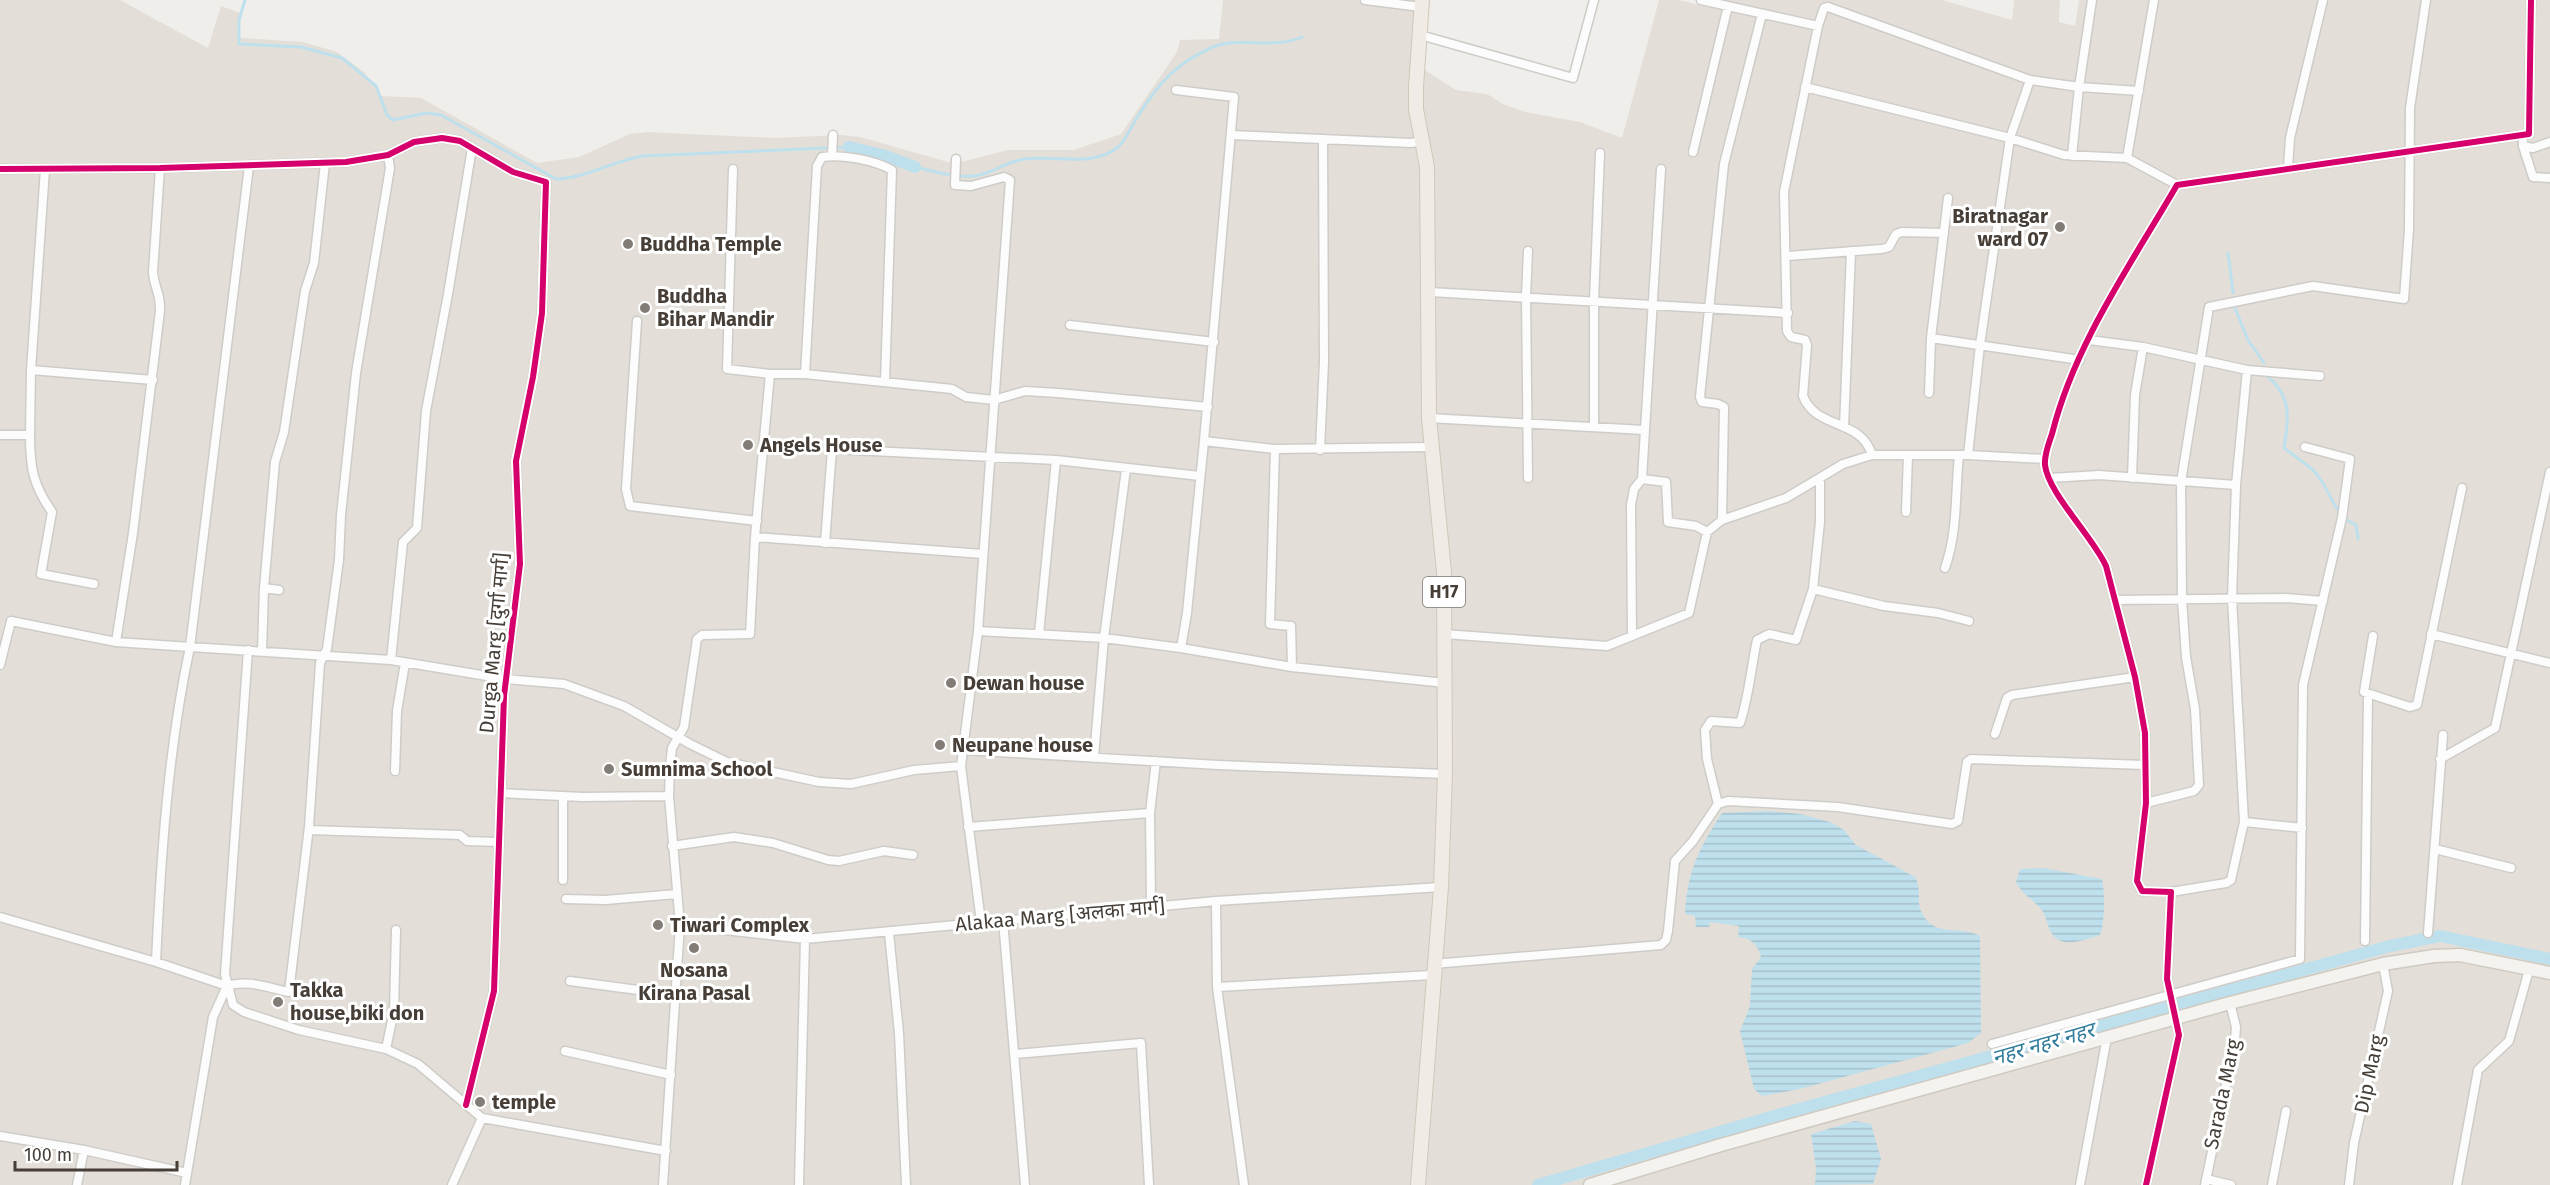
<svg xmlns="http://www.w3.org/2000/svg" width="2550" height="1185" font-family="'Fira Sans','Noto Sans Devanagari',sans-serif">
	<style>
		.residential { fill: #e3dfd8 }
		.water { fill: url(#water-rules) }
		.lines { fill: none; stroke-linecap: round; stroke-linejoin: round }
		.stream { stroke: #bedfec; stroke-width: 3 }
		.canal { stroke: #bedfec; stroke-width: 12 }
		.street-casing { stroke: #ceccc8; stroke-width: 11 }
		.secondary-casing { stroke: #cecac2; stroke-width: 15 }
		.primary-casing { stroke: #d1c7b9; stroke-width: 16 }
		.street { stroke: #fdfcfc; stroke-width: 8 }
		.secondary { stroke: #f5f3ef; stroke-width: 12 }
		.primary { stroke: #f0ebe4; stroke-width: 14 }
		.cycleway-casing { stroke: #fff; stroke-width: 10 }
		.cycleway { stroke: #d6006c; stroke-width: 6 }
		.poi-dot { fill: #827c76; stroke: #fff; stroke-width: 2 }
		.labels { text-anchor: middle; stroke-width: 6; stroke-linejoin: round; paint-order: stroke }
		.shield { fill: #fff; stroke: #7e7873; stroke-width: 1.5 }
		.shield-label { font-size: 18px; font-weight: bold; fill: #463e37 }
		.poi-label { font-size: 20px; font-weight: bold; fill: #463e37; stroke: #fff; text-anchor: start }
		.street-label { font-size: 20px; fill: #463e37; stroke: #fff }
		.water-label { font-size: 21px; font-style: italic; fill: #327c9c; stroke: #fff }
	</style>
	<defs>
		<pattern id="water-rules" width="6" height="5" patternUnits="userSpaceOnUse" patternTransform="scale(1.5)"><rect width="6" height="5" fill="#bedfec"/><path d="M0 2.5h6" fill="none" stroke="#a5c0cb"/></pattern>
	</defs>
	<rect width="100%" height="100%" fill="#f0eeeb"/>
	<path class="residential" d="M 0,0 L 120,0 L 208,48 L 221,6 L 240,13 L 237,32 L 241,38 L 303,42 L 337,52 L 364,72 L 382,96 L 421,98 L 537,163 L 579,157 L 630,134 L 647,132 L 774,138 L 842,135 L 860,137 L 948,162 L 965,161 L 1008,150 L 1073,150 L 1121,134 L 1177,52 L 1180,40 L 1219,39 L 1223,0 L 1415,0 L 1412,62 L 1456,90 L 1487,94 L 1503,104 L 1525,112 L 1580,122 L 1622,138 L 1659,0 L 1678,0 L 1717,9 L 1719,0 L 1942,0 L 2012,20 L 2014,0 L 2060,0 L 2059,22 L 2075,26 L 2079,0 L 2550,0 L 2550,1185 L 0,1185 Z"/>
	<path class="water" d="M 1768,811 L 1800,814 L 1830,822 L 1844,830 L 1856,845 L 1915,877 C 1922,887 1916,902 1922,913 C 1933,938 1961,925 1980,936 L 1981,1033 L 1968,1043 L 1800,1089 L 1762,1096 L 1754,1089 L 1740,1031 L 1750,1006 L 1752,969 L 1761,957 C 1758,945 1751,938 1738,937 L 1739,926 L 1710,922 L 1709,927 L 1696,927 L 1695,916 L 1685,914 C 1687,872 1699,848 1722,813 Z
		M 2043,868 L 2102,879 C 2105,891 2105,924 2100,935 C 2084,940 2059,951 2050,930 C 2047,924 2046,915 2041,909 C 2032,898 2024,897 2016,882 L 2020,869 Z
		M 1855,1121 L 1871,1124 L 1881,1159 L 1873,1184 L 1815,1185 L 1816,1168 L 1811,1134 Z"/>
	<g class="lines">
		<path class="stream" d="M 245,0 L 239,20 L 239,44 L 301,47 L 342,58 L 376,86 L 387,115 L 393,120 L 426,113 L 441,115 L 556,179 C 587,178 612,161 643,156 L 849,147
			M 915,167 C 934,171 954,178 973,176 C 989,175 1001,165 1016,161 C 1047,152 1091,170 1118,147 C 1126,140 1132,125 1138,116 C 1159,83 1176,63 1213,47 C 1238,36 1274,50 1302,37
			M 2228,253 L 2233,293
			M 2235,308 L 2248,340 L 2264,363
			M 2265,374 C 2292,396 2289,416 2284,448 C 2294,456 2306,463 2314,471 C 2331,489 2332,515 2356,525 L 2358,539"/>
		<path class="canal" d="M 849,147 L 886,156 L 915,167
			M 1538,1185 L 1771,1117 L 2390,946 L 2440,936 L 2550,959"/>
		<defs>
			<path id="street" d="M 1365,0 L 1421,7
				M 1701,0 L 1818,26 L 1824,8 L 1828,7 L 2030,80 L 2079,87 L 2139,91
				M 2154,0 L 2127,158 L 2177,185
				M 1818,26 L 1784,192 L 1787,331 L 1791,337 L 1805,340 L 1807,345 L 1803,396 C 1816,430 1861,418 1872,455
				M 1420,35 L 1573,78 L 1594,0
				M 1805,87 L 2010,138 L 2064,155 L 2127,158
				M 1176,90 L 1234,97 L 1204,441
				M 1231,135 L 1411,143 L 1423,141
				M 2523,142 L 2523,146 L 2533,148 L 2550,142
				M 2523,146 L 2533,177 L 2550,178
				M 1693,152 L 1728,6
				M 832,156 L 833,135
				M 2072,156 L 2079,87 L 2092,0
				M 956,159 L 955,185 L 971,186 L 1004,177 L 1010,180 L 978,631 L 961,766 L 981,922
				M 2288,168 L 2290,138 L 2323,0
				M 0,169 L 160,168 L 346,162 L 388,155 L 414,142 L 442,138 L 460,141 L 513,172 L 546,182 L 542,313 L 533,377 L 516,461 L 520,564 L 504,696 L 494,991 L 466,1105
				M 1787,256 L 1882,249 L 1889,247 L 1896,234 L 1902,232 L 1944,233
				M 1430,292 L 1788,313
				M 637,321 L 626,489 L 630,506 L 757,521
				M 1070,325 L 1214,342
				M 1931,338 L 2080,360
				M 2089,340 L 2143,347 L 2247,370 L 2320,376
				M 31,370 L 153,380
				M 770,374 L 805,374 L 817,166 L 822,157 C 842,154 874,160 892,170 L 885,381
				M 805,374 L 952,389 L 966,397 L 994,400 L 1025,391 L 1058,393 L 1208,407
				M 1929,393 L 1931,338 L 1948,198
				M 1429,418 L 1644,430
				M 1594,426 L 1594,300 L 1600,153
				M 1844,427 L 1851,251
				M 0,435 L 30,435 L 31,370 L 45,169
				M 30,435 C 30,468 33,485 52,512 L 41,574 L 94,584
				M 1275,449 L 1270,624 L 1291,626 L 1292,667
				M 1320,450 L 1324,362 L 1323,139
				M 1968,455 L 1980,345 L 2010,138 L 2030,80
				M 1528,478 L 1526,296 L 1528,251
				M 1820,478 L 1820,522 L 1813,589 L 1884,606 L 1938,613 L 1969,621
				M 2050,478 L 2099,475 L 2236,485
				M 2132,478 L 2135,395 L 2143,347
				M 1642,479 L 1666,482 L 1668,522 L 1696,526 L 1707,532
				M 1906,512 L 1908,455
				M 1722,520 L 1724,407 L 1718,404 L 1702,402 L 1700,397 L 1724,164 L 1762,14
				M 755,537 L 983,554
				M 825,543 L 832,449 L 1056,460 L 1200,476
				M 1945,568 C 1958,531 1955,493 1959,455
				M 264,588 L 279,590
				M 2115,600 L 2286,598 L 2323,601
				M 978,631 L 1104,638 L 1181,648 L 1292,667 L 1445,683
				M 1039,634 L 1056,460
				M 1444,634 L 1607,646 L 1689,613 L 1707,532 L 1722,520 L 1786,498 L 1843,464 L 1872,455 L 1968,455 L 2045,459
				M 2431,634 L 2550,663
				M 1632,636 L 1631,505 L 1634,489 L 1642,479 L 1661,169
				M 2373,636 L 2364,692 L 2410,707 L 2417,705 L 2462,488
				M 116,642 L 133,533 L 160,311 C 161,292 154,289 153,272 L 160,168
				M 1181,648 L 1187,613 L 1204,441 L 1275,449 L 1431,447
				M 248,650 L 225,974 L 233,1005 L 244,1012 L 299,1030 L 386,1049 L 418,1064 L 482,1118 L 666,1151
				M 262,651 L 264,588 L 275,462 L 284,432 L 305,291 L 314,263 L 325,163
				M 391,660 L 403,542 L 417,528 L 426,411 L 448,294 L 472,148
				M 0,665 L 11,621 L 116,642 L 190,647 L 249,166
				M 1995,734 L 2007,698 L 2012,695 L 2135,677
				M 963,750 L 1218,765 L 1445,774
				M 1094,757 L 1104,638 L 1126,469
				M 2440,759 L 2495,728 L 2550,472
				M 395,771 L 397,711 L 405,663
				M 500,793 L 583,797 L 669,796
				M 2146,803 L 2194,791 L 2199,785 L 2195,709 L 2186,657 L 2182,599 L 2181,482 L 2209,307 L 2313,286 L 2404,299 L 2409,229 L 2410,108 L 2426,0
				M 1718,804 L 1707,759 L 1705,730 L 1711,721 L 1740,723 C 1749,696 1751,668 1757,640 L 1769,634 L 1796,640 L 1813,589
				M 2244,822 L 2302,828
				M 968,827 L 1150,813
				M 309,830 L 460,835 L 467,841 L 498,842
				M 672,846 L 734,837 L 773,843 L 828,860 L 839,861 L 884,851 L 913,855
				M 2435,849 L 2511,868
				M 563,880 L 563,796
				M 2171,892 L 2226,883 L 2231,880 L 2244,822 L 2232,598 L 2236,485 L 2247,370
				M 566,899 L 605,900 L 677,894
				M 1216,901 L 1217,987 L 1244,1185
				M 1151,907 L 1150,813 L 1156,761
				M 0,917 L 156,962 L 227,986
				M 1003,920 L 1025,1185
				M 680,925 L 805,939 L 1216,901 L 1441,887
				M 889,933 L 899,1033 L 906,1185
				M 2428,933 L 2443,735
				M 2365,941 L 2368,694
				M 156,962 C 161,857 168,749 190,647 L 391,660 L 505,679 L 564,684 L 624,706 L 690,744 L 727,762 L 819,782 L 851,784 L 914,770 L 961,766
				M 1433,964 L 1661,945 L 1666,940 L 1668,931 L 1675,861 L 1693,841 L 1718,804 L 1728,801 L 1838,807 L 1952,824 L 1958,821 L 1967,762 L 1971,759 L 2144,765
				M 570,981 L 676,995
				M 227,986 C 247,979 269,988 289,992 L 309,827 L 320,663 L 327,649 L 339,560 L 341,515 L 356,373 L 390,168 L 388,155
				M 1217,987 L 1432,975
				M 1992,1044 L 2300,959 L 2303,685 L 2342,518 L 2350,459 L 2305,447
				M 386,1049 L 394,1011 L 396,930
				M 565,1051 L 671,1075
				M 1015,1054 L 1141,1043 L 1149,1185
				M 0,1136 L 84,1150 L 187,1173
				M 2206,1179 L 2231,1185
				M 77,1185 L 84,1150
				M 185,1185 L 213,1017 L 227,986
				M 452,1185 L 482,1118
				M 663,1185 L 680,925 L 669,796 L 670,765 L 672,748 L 684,727 L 697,639 L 702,635 L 750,634 L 755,537 L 770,374 L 727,369 L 733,169
				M 799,1185 L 805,939
				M 2080,1185 L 2107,1037
				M 2146,1185 L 2179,1035 L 2167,979 L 2171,892 L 2142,891 L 2137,881 L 2146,803 L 2145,733 L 2135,677 L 2106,566 C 2093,537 2048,493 2045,465 C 2044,455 2049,443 2052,434 C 2074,345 2131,264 2177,185 L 2529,134 L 2531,0
				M 2205,1185 L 2235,1041 L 2236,1027 L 2230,1003
				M 2272,1185 L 2286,1111
				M 2349,1185 L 2354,1143 L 2388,991 L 2383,964
				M 2457,1185 L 2478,1070 L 2509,1041 L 2529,970"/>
			<path id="secondary" d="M 1590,1185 L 1721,1145 L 2230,1003 L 2383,964 L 2434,956 L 2460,955 L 2550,973"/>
			<path id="primary" d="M 1418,1185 L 1441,887 L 1445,774 L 1444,572 L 1429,418 L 1427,167 L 1416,109 L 1416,87 L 1422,0"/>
		</defs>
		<use href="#street" class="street-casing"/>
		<use href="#secondary" class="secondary-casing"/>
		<use href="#primary" class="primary-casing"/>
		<use href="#street" class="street"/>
		<use href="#secondary" class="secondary"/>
		<use href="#primary" class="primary"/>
		<defs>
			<path id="cycleway" d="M 0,169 L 160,168 L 346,162 L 388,155 L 414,142 L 442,138 L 460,141 L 513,172 L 546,182 L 542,313 L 533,377 L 516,461 L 520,564 L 504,696 L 494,991 L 466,1105
				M 2146,1185 L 2179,1035 L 2167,979 L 2171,892 L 2142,891 L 2137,881 L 2146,803 L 2145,733 L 2135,677 L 2106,566 C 2093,537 2048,493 2045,465 C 2044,455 2049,443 2052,434 C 2074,345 2131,264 2177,185 L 2529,134 L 2531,0"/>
		</defs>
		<use href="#cycleway" class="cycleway-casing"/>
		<use href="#cycleway" class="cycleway"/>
	</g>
	<g class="poi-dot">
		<circle cx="2060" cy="227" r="6"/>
		<circle cx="628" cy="244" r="6"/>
		<circle cx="645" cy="308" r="6"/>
		<circle cx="748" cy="445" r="6"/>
		<circle cx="951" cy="683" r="6"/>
		<circle cx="940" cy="745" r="6"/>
		<circle cx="609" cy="769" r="6"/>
		<circle cx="658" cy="925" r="6"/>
		<circle cx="694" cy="948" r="6"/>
		<circle cx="278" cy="1002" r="6"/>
		<circle cx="480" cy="1102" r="6"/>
	</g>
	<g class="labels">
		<rect class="shield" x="1423" y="577" width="42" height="30" rx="4.5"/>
		<g class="shield-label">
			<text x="1444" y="598">H17</text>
		</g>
		<g class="poi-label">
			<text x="2048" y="223" text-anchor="end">Biratnagar<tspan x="2048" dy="23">ward 07</tspan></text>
			<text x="640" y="251">Buddha Temple</text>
			<text x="657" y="303">Buddha<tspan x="657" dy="23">Bihar Mandir</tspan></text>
			<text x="760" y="452">Angels House</text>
			<text x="963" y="690">Dewan house</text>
			<text x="952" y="752">Neupane house</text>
			<text x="621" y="776">Sumnima School</text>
			<text x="670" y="932">Tiwari Complex</text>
			<text x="694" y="977" text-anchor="middle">Nosana<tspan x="694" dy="23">Kirana Pasal</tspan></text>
			<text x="290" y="997">Takka<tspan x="290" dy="23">house,biki don</tspan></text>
			<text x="492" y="1109">temple</text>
		</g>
		<g class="street-label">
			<text transform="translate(494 643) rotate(-85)" y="7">Durga Marg [दुर्गा मार्ग]</text>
			<text transform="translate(1060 915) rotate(-5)" y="7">Alakaa Marg [अलका मार्ग]</text>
			<text transform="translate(2369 1074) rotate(-78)" y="7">Dip Marg</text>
			<text transform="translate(2222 1094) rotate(-78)" y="7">Sarada Marg</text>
		</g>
		<g class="water-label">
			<text transform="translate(2043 1044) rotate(-16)" y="7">नहर नहर नहर</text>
		</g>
	</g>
	<path d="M15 1161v9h162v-9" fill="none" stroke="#463e37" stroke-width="3"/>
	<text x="24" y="1161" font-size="18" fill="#463e37" stroke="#ffffff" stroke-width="4.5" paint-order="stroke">100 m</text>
</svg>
